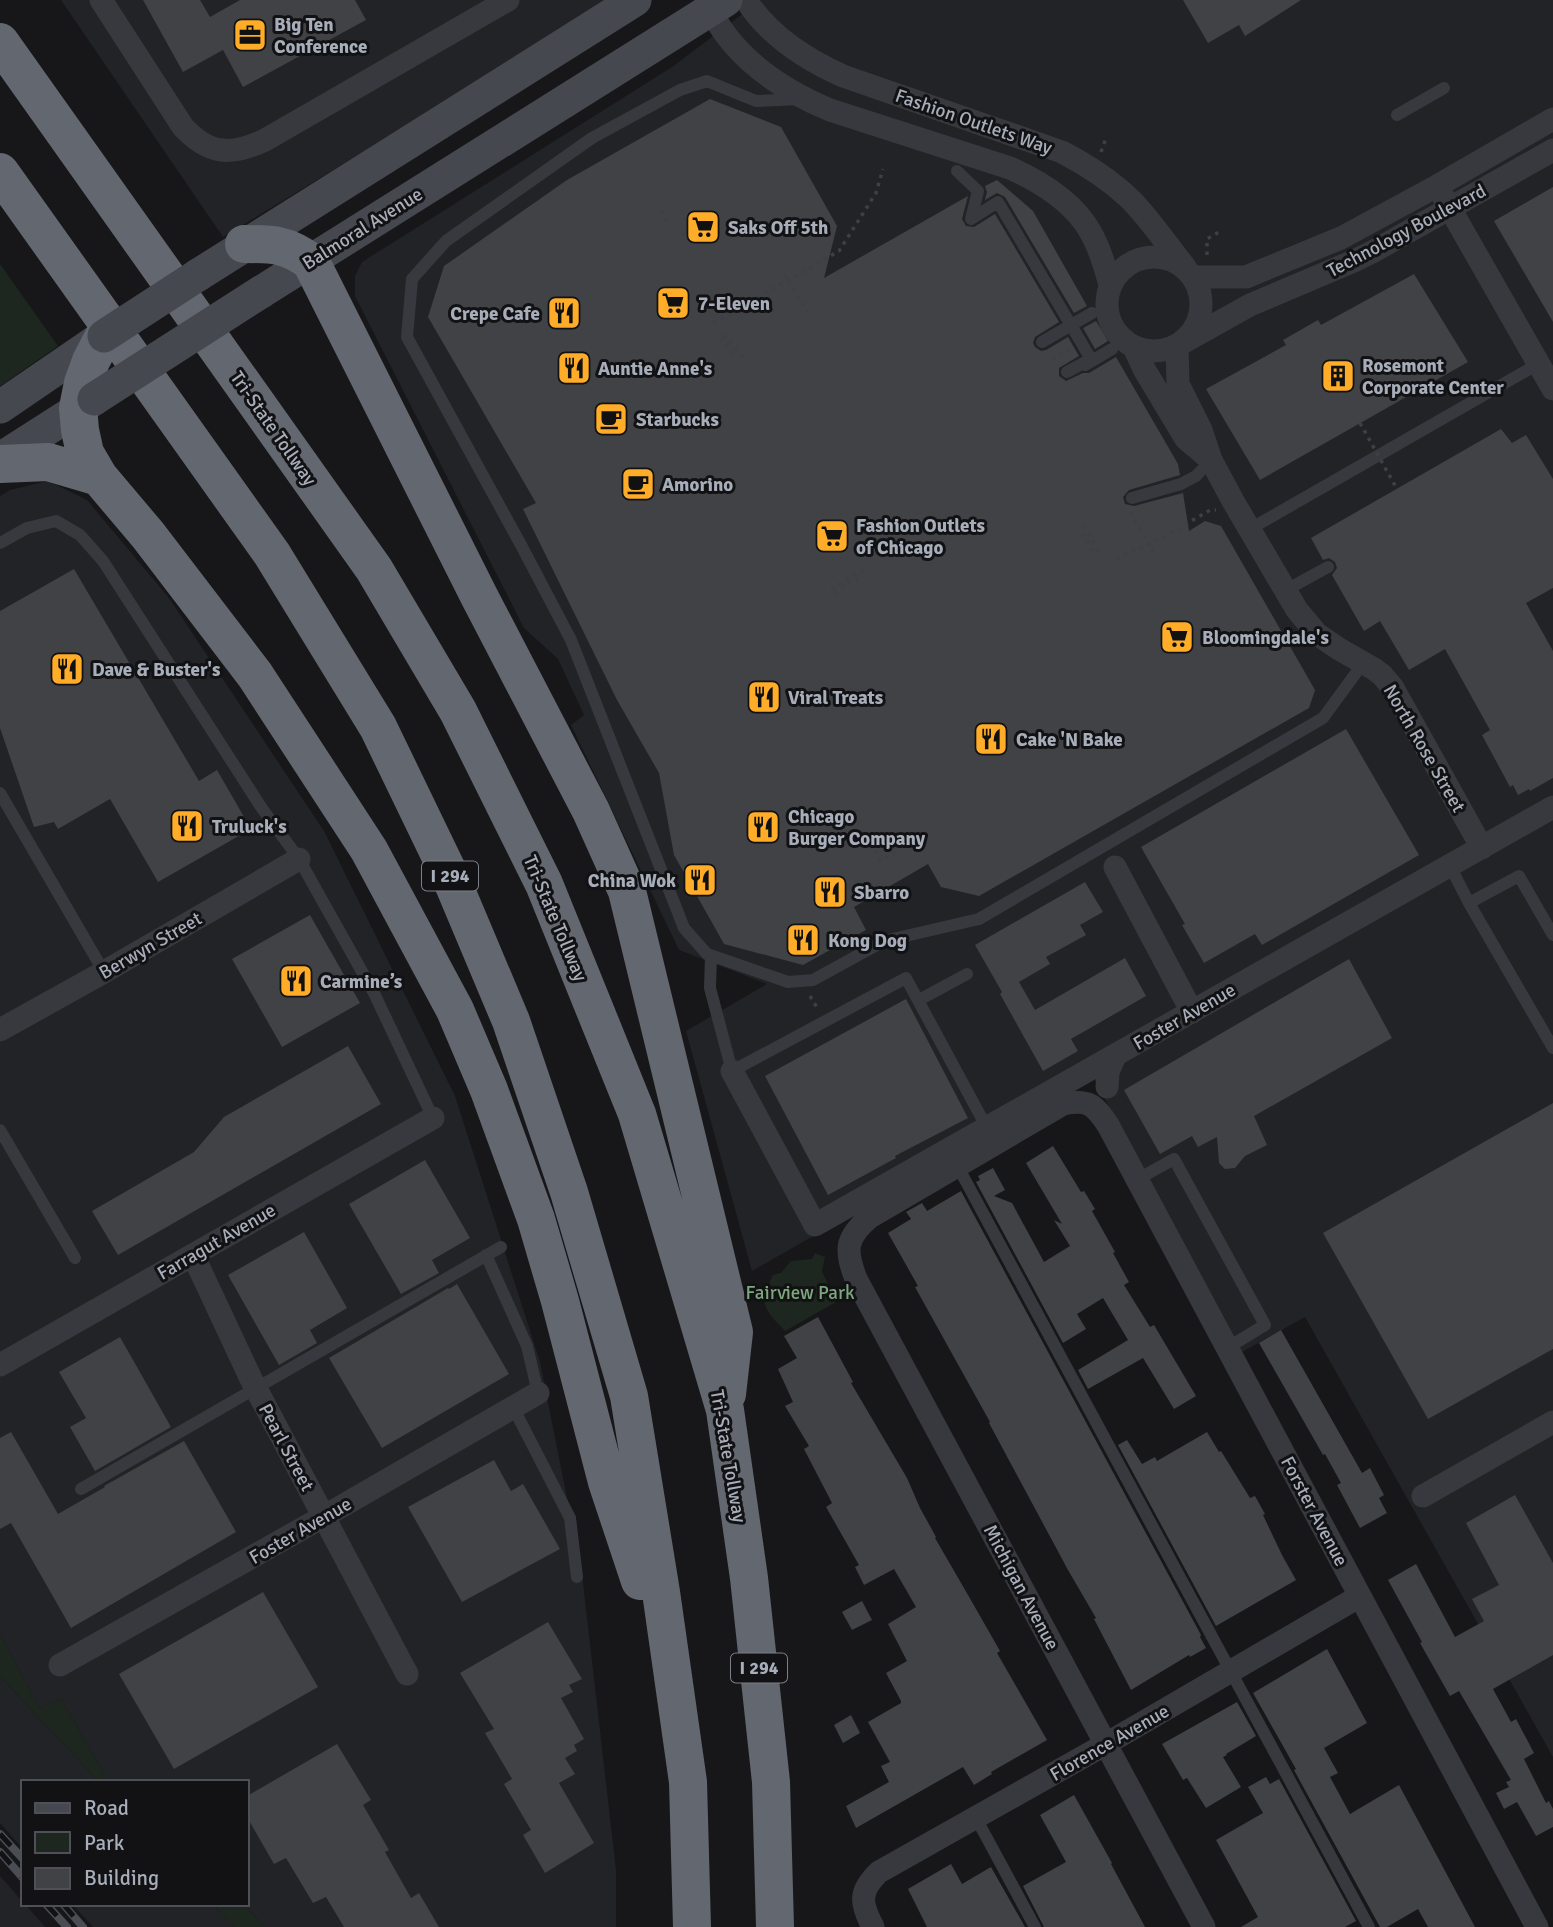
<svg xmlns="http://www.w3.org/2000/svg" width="1553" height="1927" font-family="Signika,sans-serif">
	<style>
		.built { fill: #222326 }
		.green { fill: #1e271f }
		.building { fill: #404246 }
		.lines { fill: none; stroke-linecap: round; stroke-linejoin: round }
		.path { stroke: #3d4045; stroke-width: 3.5; stroke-dasharray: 3.5 5; stroke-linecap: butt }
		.lane { stroke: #37393e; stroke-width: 12 }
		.street { stroke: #37393e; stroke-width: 23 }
		.secondary { stroke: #45484e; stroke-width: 33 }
		.highway { stroke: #636770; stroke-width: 38 }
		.rail-casing { stroke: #4a4d53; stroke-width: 8 }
		.rail { stroke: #121214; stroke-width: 5; stroke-dasharray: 16; stroke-linecap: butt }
		.path-bridge { stroke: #3d4045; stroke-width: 3.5; stroke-dasharray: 3.5 5; stroke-linecap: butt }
		.secondary-bridge { stroke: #45484e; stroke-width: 33 }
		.labels { text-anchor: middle; stroke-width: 6; stroke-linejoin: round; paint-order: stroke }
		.shield { fill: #121214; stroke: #7a7f88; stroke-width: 2 }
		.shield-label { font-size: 18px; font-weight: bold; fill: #a7aeba }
		.poi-label { font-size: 19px; font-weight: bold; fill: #a7aeba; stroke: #121214; text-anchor: start }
		.street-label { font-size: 19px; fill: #a7aeba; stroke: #121214 }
		.park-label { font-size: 19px; fill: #7da77d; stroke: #121214 }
	</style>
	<rect width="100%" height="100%" fill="#171719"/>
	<path class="built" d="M 61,0 L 613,0 L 223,237 Z
		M 761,0 L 1553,0 L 1553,1757 L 1305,1317 L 1242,1352 L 1093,1077 L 752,1271 L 686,1031 L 767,984 L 679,950 L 571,725 L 584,715 L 558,659 L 524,628 L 355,296 L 355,276 L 362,262 L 672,67 Z
		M 48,481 L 87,500 L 169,598 L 324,831 L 455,1096 L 540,1362 L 582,1574 L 616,1870 L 616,1927 L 265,1927 L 244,1904 L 247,1904 L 247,1782 L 109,1782 L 61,1699 L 40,1709 L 0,1634 L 0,496 L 10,490 Z
		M 0,1676 L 99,1782 L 23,1782 L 23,1849 L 0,1823 Z
		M 0,1876 L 23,1902 L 23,1904 L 25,1904 L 45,1927 L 0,1927 Z
		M 72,1904 L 213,1904 L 234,1927 L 93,1927 Z"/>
	<path class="green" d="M 0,264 L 58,346 L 0,386 Z
		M 815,1253 L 825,1257 L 822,1271 L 836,1302 L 785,1331 C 764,1309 758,1304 773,1275 L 781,1273 L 791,1261 L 812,1259 Z
		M 0,1634 L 40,1709 L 61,1699 L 109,1782 L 99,1782 L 0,1676 Z
		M 213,1904 L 244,1904 L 265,1927 L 234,1927 Z"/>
	<path class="building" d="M 143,0 L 200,0 L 210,17 L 240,0 L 355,0 L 366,20 L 243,87 L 223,50 L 183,72 Z
		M 1183,0 L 1301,0 L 1245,36 L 1239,25 L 1208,43 Z
		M 710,99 L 781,127 L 837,226 L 824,278 L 968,196 L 962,219 L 966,226 L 974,227 L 995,214 L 1059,322 L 1035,337 L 1033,343 L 1035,347 L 1041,351 L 1046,350 L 1068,337 L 1079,356 L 1059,368 L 1059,376 L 1066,381 L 1083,373 L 1089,373 L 1116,357 L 1178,464 L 1180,475 L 1129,490 L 1123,497 L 1125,504 L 1134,506 L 1183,493 L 1189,531 L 1205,521 L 1221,526 L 1315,690 L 1309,708 L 979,896 L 941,887 L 928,864 L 854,907 L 866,930 L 803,965 L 724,944 L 674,855 L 659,773 L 617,700 L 523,509 L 536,503 L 428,317 L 444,266 L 567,180 Z
		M 997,180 L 1033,211 L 1087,306 L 1074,313 L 1005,197 L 997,193 L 985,200 L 987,192 L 985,186 Z
		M 1553,187 L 1553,322 L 1494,221 Z
		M 1414,274 L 1468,362 L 1260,480 L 1206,389 L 1286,345 L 1283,340 L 1318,320 L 1321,325 Z
		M 1096,321 L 1108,341 L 1095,349 L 1083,328 Z
		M 1501,429 L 1512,443 L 1526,435 L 1553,479 L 1553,588 L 1526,603 L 1553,651 L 1553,778 L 1530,791 L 1529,789 L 1518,795 L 1513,785 L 1510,787 L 1482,735 L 1490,730 L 1445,649 L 1409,670 L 1380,621 L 1364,631 L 1332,575 L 1337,568 L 1335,562 L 1329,558 L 1323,560 L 1311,538 Z
		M 74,569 L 199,781 L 217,770 L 251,829 L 158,882 L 110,799 L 58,829 L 54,822 L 34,827 L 0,728 L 0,611 Z
		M 1346,729 L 1419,855 L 1262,945 L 1255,934 L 1204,963 L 1182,925 L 1185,924 L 1141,847 Z
		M 1085,882 L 1103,912 L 1080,925 L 1086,935 L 1046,957 L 1050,964 L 1019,982 L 1035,1010 L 1125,958 L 1146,996 L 1071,1039 L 1078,1051 L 1043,1071 L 1000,994 L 1002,992 L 975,945 Z
		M 310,915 L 360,1003 L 282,1047 L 232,959 Z
		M 1349,959 L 1392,1038 L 1254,1116 L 1267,1145 L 1245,1156 L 1235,1168 L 1225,1169 L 1219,1163 L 1217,1137 L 1198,1147 L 1192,1136 L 1160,1154 L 1124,1090 Z
		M 906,999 L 968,1118 L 895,1156 L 896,1158 L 828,1195 L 765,1076 Z
		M 348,1046 L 381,1104 L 118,1255 L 92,1211 L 194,1152 L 224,1117 Z
		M 1553,1103 L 1553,1349 L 1428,1419 L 1323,1233 Z
		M 1053,1146 L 1081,1192 L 1084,1191 L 1095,1209 L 1092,1211 L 1115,1252 L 1113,1253 L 1129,1282 L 1124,1285 L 1150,1327 L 1154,1325 L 1196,1396 L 1174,1409 L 1143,1358 L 1088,1389 L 1078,1370 L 1128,1340 L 1103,1298 L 1077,1314 L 1086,1329 L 1063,1343 L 976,1182 L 980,1180 L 978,1176 L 993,1168 L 1005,1190 L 994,1196 L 1012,1203 L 1044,1262 L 1070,1246 L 1054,1220 L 1062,1224 L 1026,1163 Z
		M 425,1160 L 470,1238 L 432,1260 L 439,1273 L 401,1294 L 349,1204 Z
		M 961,1191 L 1201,1635 L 1200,1637 L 1206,1648 L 1190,1657 L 1189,1655 L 1131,1690 L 1094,1619 L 1096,1618 L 1068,1570 L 989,1423 L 990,1422 L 915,1287 L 918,1286 L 888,1233 L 911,1219 L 906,1212 L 922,1203 L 927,1211 Z
		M 304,1232 L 347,1308 L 310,1330 L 317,1343 L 279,1365 L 228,1275 Z
		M 457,1284 L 509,1374 L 382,1448 L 329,1358 L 448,1288 L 449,1289 Z
		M 818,1317 L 853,1382 L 851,1383 L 907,1478 L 920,1508 L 936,1537 L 935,1538 L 968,1595 L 1000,1651 L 997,1653 L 1047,1740 L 991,1772 L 992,1774 L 974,1785 L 963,1767 L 856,1828 L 846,1806 L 889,1782 L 881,1766 L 890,1762 L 868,1722 L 901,1703 L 901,1701 L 886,1673 L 907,1661 L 888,1624 L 916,1607 L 894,1569 L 864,1585 L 855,1567 L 859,1565 L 826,1507 L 832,1503 L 804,1449 L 809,1446 L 785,1406 L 793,1402 L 778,1369 L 797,1358 L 784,1336 Z
		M 1281,1330 L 1362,1473 L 1370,1468 L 1384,1495 L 1379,1498 L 1387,1513 L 1360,1528 L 1337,1485 L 1341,1483 L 1325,1454 L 1323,1455 L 1259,1343 Z
		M 120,1337 L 171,1427 L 95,1471 L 70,1427 L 86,1418 L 59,1372 Z
		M 11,1432 L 58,1514 L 105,1487 L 104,1486 L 184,1441 L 236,1532 L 71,1628 L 11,1523 L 0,1529 L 0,1438 Z
		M 1207,1432 L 1219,1452 L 1221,1451 L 1250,1498 L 1255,1496 L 1265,1514 L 1263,1515 L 1282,1555 L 1296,1580 L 1216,1626 L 1118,1445 L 1127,1440 L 1142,1464 L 1155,1457 L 1157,1461 Z
		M 494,1460 L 511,1491 L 523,1484 L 560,1549 L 462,1602 L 408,1507 Z
		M 1515,1495 L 1553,1563 L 1553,1655 L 1493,1689 L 1511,1722 L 1516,1719 L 1534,1753 L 1524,1759 L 1546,1803 L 1549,1801 L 1553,1809 L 1553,1827 L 1536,1836 L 1517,1802 L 1504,1809 L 1496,1793 L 1509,1787 L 1506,1782 L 1511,1780 L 1459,1691 L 1450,1696 L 1420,1643 L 1422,1642 L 1388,1580 L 1416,1564 L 1455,1637 L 1484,1621 L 1472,1599 L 1499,1585 L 1466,1523 Z
		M 263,1592 L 318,1687 L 174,1769 L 119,1674 Z
		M 862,1601 L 872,1620 L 852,1630 L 842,1612 Z
		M 548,1622 L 582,1679 L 569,1685 L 573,1692 L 561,1698 L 584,1739 L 574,1745 L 577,1751 L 565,1758 L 575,1774 L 559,1783 L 594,1843 L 545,1873 L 523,1835 L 531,1830 L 504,1784 L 512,1779 L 485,1733 L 494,1729 L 460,1673 Z
		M 1327,1649 L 1367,1723 L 1324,1748 L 1338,1773 L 1330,1777 L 1350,1814 L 1399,1785 L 1475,1927 L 1428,1927 L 1418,1909 L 1387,1927 L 1380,1927 L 1294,1770 L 1296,1769 L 1253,1693 Z
		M 1237,1702 L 1256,1736 L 1226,1754 L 1227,1755 L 1223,1757 L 1241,1787 L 1206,1808 L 1187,1778 L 1183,1780 L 1162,1744 Z
		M 851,1715 L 860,1733 L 843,1743 L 834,1725 Z
		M 337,1744 L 371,1800 L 363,1805 L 389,1850 L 385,1852 L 411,1898 L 419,1893 L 439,1927 L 344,1927 L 326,1897 L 313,1903 L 286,1858 L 274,1864 L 247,1817 L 247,1796 Z
		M 1266,1777 L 1270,1784 L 1279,1779 L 1356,1921 L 1345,1927 L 1241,1927 L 1258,1917 L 1216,1840 L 1263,1813 L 1248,1787 Z
		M 1074,1795 L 1112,1863 L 1111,1864 L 1145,1927 L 1044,1927 L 1023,1886 L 1066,1862 L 1040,1815 Z
		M 951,1864 L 962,1884 L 991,1867 L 1025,1927 L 927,1927 L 908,1889 Z"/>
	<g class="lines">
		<path class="path" d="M 1101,152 L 1106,138
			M 661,210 L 668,224
			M 1207,255 L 1207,239 L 1219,232
			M 784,274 L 811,317
			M 713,323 L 839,251 L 876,193 L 883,169
			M 724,335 L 743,357
			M 721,337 L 734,355
			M 1052,359 L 1070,350
			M 1130,513 L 1153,551
			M 1084,526 L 1099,552
			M 1083,533 L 1095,556
			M 1116,558 L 1161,539 L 1210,510 L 1216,510
			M 831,589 L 865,569
			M 834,593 L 862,576
			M 858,821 L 881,861 L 899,851
			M 810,996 L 818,1009"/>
		<path class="lane" d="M 801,99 L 756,101 L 707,81 L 680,90 L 592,138 L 446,241 L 412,279 L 407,337 L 521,545 L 571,640 L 684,928 L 707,954 L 788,982 L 813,980 L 884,941 L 979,919 L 1323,718 L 1364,662
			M 1397,115 L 1444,88
			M 957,171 L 978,191 L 971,219
			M 971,219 L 998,202 L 1091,359 L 1067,372
			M 1042,342 L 1092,313
			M 1085,365 L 1112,349
			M 1132,498 L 1181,484 L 1196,476 L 1211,460
			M 1250,529 L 1538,364
			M 0,543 L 27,528 L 56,521 L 80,535 L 103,561 L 261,807 L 299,859 L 374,993 L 433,1118
			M 1286,590 L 1328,567
			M 0,793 L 104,972
			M 1450,866 L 1469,903 L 1553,1048
			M 1469,903 L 1519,876 L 1553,935
			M 711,956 L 710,988 L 732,1071 L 906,978 L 987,1128
			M 919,1000 L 967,974
			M 0,1130 L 75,1258
			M 957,1165 L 1369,1927
			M 1138,1179 L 1174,1159 L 1265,1325 L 1227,1348
			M 486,1255 L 527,1346 L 538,1393
			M 513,1407 L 570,1518 L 577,1577
			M 81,1489 L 501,1247
			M 976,1818 L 1035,1927"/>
		<path class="street" d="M 101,0 L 183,127 C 209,155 231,156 265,140 L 508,0
			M 706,0 C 728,54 778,88 830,110 L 1010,168 C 1041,182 1074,202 1091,233 C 1100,249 1105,267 1110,285
			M 746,0 C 769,36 805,59 843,76 L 1062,152 C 1087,165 1110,180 1130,199 C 1150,219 1167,245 1185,267
			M 1444,198 L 1553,389
			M1107 304a47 47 0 1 1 94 0a47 47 0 1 1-94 0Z
			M 1194,277 L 1246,277 L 1341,238 L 1437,186 L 1553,119
			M 1182,343 L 1250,305 L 1354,261 L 1374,251 L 1553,150
			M 1177,345 L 1178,384 L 1201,430 L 1211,460 L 1233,501 L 1297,610 L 1317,634 L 1339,649 L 1374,669 L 1382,675 L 1393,688 L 1482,848
			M 1134,347 L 1144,369 L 1186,439 L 1211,460
			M 1115,867 L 1192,1012
			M 0,1030 L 104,972 L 299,859
			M 732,1071 L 815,1225 L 1553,807
			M 1107,1087 L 1108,1072 L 1115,1056
			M 193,1255 L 252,1381 L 407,1674
			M 0,1365 L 433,1118
			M 1423,1496 L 1553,1422
			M 60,1665 L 323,1517 L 538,1393
			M 873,1927 C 860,1903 859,1891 879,1872 L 1106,1744 L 1360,1596
			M 1204,1927 L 856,1279 C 845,1250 845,1238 870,1217 L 1063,1104 C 1088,1099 1094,1104 1108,1125 L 1537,1927"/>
		<path class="secondary" d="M 198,275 L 635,0
			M 261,292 L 726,0
			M 0,407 L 104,336
			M 0,459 L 94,399"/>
		<path class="highway" d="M 0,42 L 374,569 L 458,711 L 544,884 L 637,1114 L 725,1410 L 749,1578 L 771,1782 L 775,1927
			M 0,172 L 272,554 L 378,727 L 450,876 L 511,1021 L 569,1192 L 629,1396 L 661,1592 L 688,1782 L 692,1927
			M 244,244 C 273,244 287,244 311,262 L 479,596 L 591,811 L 627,891 L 734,1332 L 727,1394
			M 104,336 L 91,361 L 83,383 L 78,408 L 80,430 L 85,453 L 99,477 L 148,535 L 255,675 L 369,850 L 455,1010 L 489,1090 L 536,1219 L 560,1301 L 607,1482 L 640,1581
			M 0,464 L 48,462 L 99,477"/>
		<defs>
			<path id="rail" d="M 0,1834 L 23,1859
				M 0,1852 L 23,1878
				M 46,1904 L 67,1927
				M 63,1904 L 83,1927"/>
		</defs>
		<use href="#rail" class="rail-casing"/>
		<use href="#rail" class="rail"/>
		<path class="path-bridge" d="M 1360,423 L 1397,489"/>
		<path class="secondary-bridge" d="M 104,336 L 198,275
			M 94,399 L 261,292"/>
	</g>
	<defs>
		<symbol id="office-square" viewBox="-11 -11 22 22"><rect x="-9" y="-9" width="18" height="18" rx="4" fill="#ffac28" stroke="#121214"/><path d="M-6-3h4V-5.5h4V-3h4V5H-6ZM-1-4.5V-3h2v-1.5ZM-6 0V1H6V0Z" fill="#111"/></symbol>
		<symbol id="supermarket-square" viewBox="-11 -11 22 22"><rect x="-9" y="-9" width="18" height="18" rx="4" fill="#ffac28" stroke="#121214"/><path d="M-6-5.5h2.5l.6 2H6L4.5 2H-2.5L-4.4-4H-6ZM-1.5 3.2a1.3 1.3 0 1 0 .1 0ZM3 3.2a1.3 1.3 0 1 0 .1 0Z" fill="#111"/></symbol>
		<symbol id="restaurant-square" viewBox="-11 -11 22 22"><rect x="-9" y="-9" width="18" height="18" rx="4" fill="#ffac28" stroke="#121214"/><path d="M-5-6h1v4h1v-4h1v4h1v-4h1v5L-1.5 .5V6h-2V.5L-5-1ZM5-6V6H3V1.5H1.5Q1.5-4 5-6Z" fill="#111"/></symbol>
		<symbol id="building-square" viewBox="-11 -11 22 22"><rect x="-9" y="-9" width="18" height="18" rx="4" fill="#ffac28" stroke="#121214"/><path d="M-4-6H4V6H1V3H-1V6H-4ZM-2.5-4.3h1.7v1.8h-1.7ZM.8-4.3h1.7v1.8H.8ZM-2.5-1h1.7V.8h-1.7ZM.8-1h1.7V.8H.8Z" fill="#111"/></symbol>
		<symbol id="cafe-square" viewBox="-11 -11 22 22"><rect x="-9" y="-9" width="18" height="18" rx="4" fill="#ffac28" stroke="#121214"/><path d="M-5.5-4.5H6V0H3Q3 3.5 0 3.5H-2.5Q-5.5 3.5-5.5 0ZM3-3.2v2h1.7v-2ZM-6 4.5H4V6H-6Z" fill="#111"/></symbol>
	</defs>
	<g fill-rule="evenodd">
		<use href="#office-square" x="231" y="16" width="38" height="38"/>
		<use href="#supermarket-square" x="684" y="208" width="38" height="38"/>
		<use href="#supermarket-square" x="654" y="284" width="38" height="38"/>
		<use href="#restaurant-square" x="545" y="294" width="38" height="38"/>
		<use href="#restaurant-square" x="555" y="349" width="38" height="38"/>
		<use href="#building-square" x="1319" y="357" width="38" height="38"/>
		<use href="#cafe-square" x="592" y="400" width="38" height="38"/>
		<use href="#cafe-square" x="619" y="465" width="38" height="38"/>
		<use href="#supermarket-square" x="813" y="517" width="38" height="38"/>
		<use href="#supermarket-square" x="1158" y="618" width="38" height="38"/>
		<use href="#restaurant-square" x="48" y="650" width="38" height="38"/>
		<use href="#restaurant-square" x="745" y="678" width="38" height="38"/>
		<use href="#restaurant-square" x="972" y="720" width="38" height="38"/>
		<use href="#restaurant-square" x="168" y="807" width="38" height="38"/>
		<use href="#restaurant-square" x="744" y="808" width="38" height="38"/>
		<use href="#restaurant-square" x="681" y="861" width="38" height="38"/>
		<use href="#restaurant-square" x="811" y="873" width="38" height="38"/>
		<use href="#restaurant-square" x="784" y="921" width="38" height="38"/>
		<use href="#restaurant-square" x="277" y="962" width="38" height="38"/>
	</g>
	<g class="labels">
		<g class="shield">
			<rect x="422" y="861.5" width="56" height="29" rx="5"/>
			<rect x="731" y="1653.5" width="56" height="29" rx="5"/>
		</g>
		<g class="shield-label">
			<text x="450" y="882">I 294</text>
			<text x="759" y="1674">I 294</text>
		</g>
		<g class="poi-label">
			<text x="274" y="31">Big Ten<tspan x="274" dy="22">Conference</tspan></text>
			<text x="728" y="234">Saks Off 5th</text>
			<text x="698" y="310">7-Eleven</text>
			<text x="540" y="320" text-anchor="end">Crepe Cafe</text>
			<text x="1362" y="372">Rosemont<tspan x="1362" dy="22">Corporate Center</tspan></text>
			<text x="598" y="375">Auntie Anne's</text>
			<text x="636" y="426">Starbucks</text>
			<text x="662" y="491">Amorino</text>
			<text x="856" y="532">Fashion Outlets<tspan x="856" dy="22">of Chicago</tspan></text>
			<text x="1202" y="644">Bloomingdale's</text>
			<text x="92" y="676">Dave &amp; Buster's</text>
			<text x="788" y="704">Viral Treats</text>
			<text x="1016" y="746">Cake 'N Bake</text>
			<text x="788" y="823">Chicago<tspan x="788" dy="22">Burger Company</tspan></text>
			<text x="212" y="833">Truluck's</text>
			<text x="676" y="887" text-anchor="end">China Wok</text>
			<text x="854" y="899">Sbarro</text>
			<text x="828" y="947">Kong Dog</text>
			<text x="320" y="988">Carmine’s</text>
		</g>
		<g class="street-label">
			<text transform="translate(974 121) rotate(19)" y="7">Fashion Outlets Way</text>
			<text transform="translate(362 228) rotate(-32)" y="7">Balmoral Avenue</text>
			<text transform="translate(1406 230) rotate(-28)" y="7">Technology Boulevard</text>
			<text transform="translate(274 428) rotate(55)" y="7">Tri-State Tollway</text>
			<text transform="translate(1425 748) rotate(60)" y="7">North Rose Street</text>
			<text transform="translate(556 918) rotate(67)" y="7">Tri-State Tollway</text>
			<text transform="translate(150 945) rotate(-30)" y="7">Berwyn Street</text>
			<text transform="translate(1184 1016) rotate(-30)" y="7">Foster Avenue</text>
			<text transform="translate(216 1241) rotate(-30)" y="7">Farragut Avenue</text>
			<text transform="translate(287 1447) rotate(62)" y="7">Pearl Street</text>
			<text transform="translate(729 1456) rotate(80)" y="7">Tri-State Tollway</text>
			<text transform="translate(1315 1511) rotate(62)" y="7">Forster Avenue</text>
			<text transform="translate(300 1530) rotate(-30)" y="7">Foster Avenue</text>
			<text transform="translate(1022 1587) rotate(62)" y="7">Michigan Avenue</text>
			<text transform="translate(1109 1742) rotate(-30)" y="7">Florence Avenue</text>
		</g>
		<g class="park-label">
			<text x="800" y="1299">Fairview Park</text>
		</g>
	</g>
	<rect x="21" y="1780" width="228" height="126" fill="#121214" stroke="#4e5056" stroke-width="2"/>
	<rect x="35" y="1803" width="35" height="10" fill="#45484e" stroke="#4e5056" stroke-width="2"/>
	<text x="84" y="1815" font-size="21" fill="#a7aeba">Road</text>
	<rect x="35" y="1832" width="35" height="21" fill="#1e271f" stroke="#4e5056" stroke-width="2"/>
	<text x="84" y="1850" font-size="21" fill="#a7aeba">Park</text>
	<rect x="35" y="1868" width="35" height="21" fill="#404246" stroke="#4e5056" stroke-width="2"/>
	<text x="84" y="1885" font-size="21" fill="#a7aeba">Building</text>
</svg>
